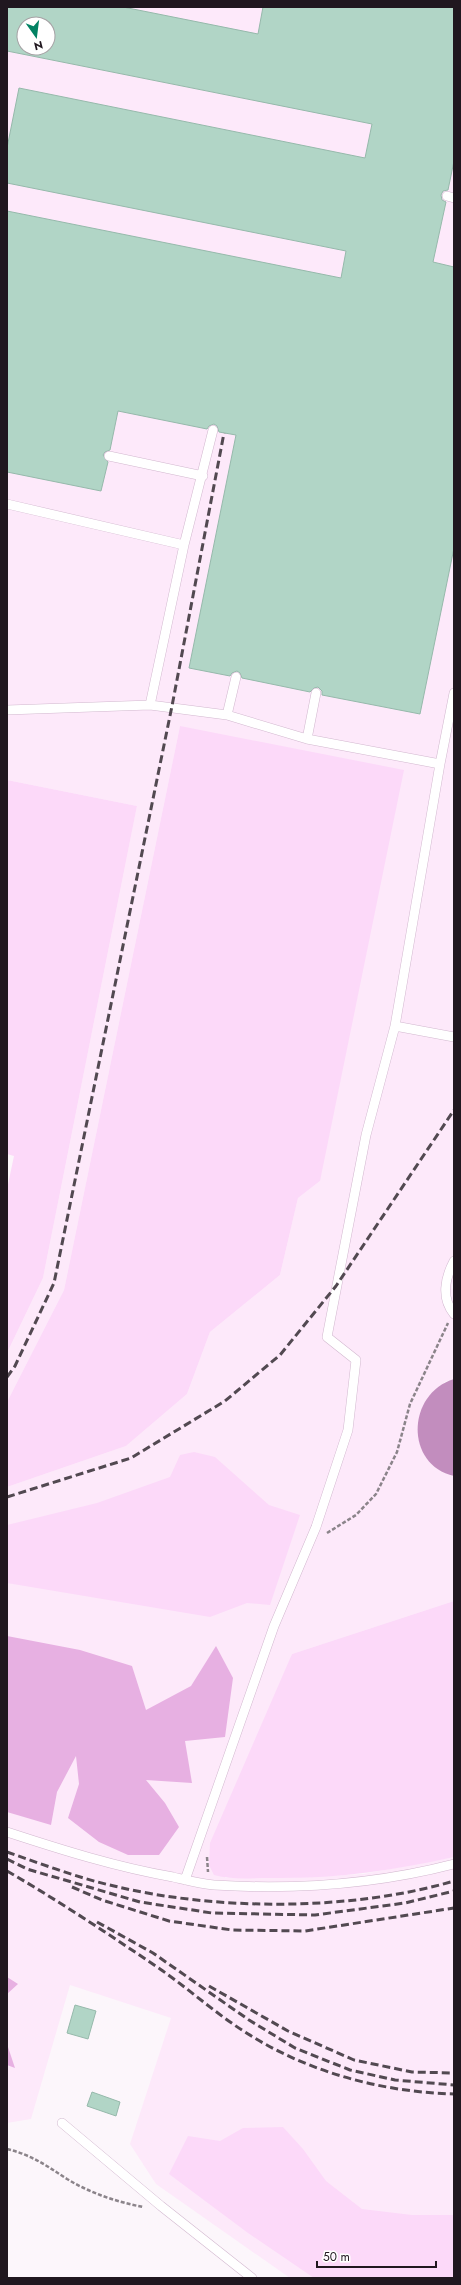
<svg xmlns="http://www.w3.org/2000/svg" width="461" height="2285" font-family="Jost,sans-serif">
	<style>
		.built { fill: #fde9fa; fill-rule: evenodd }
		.green { fill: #fcd9f9 }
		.forest { fill: #e7b0e2 }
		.water { fill: #c28dbe }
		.building { fill: #b1d5c6; stroke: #96b9ab; fill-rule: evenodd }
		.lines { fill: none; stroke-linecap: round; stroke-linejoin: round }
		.lane-casing { stroke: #d2b8cf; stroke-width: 10 }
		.path { stroke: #8b848a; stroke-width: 2.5; stroke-dasharray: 4 2; stroke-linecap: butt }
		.lane { stroke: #fff; stroke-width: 9 }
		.rail { stroke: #524951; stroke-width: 3; stroke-dasharray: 8 4; stroke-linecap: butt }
	</style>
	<rect width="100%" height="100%" fill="#fcf6fb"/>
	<path class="built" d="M 7,7 L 454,7 L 454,1276 L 452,1287 L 454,1294 L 454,1379 L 444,1382 L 452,1476 L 454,1476 L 454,1601 L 292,1654 L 225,1878 L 293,1878 L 363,1874 L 454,1857 L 454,2278 L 290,2278 L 156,2184 L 130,2144 L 171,2018 L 70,1985 L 31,2119 L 7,2123 L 7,1487 L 126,1446 L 187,1394 L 210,1332 L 280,1275 L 298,1198 L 320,1181 L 180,726 L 64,1290 L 7,1402 L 7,1353 L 43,1278 L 137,806 L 7,780 ZM 24,24 L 48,24 L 48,48 L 24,48 Z"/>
	<path class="green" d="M 180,726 L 404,770 L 320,1181 L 298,1198 L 280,1275 L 210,1332 L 187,1394 L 126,1446 L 7,1487 L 7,1402 L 64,1290 Z
		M 7,780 L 137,806 L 43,1278 L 7,1353 L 7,1189 L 14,1156 L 7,1154 Z
		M 194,1452 L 215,1457 L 269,1505 L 300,1515 L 270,1605 L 247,1603 L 210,1617 L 7,1583 L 7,1525 L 97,1503 L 170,1477 L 180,1455 Z
		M 454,1601 L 454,1857 C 391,1871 334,1879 269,1878 C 250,1878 232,1880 214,1875 L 209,1865 L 210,1843 L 292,1654 Z
		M 283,2127 L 303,2149 L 326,2181 L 362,2209 L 412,2215 L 454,2215 L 454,2278 L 314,2278 L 248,2233 L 169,2174 L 188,2136 L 220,2141 L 243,2128 Z"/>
	<path class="forest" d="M 7,1636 L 80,1650 L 132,1666 L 146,1710 L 191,1686 L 216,1646 L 233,1678 L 225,1737 L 185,1741 L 192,1783 L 146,1780 L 165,1803 L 179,1827 L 159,1855 L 128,1855 L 99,1842 L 68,1818 L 79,1784 L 76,1756 L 57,1792 L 51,1825 L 7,1812 Z
		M 7,1977 L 18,1984 L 7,1994 Z
		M 7,2044 L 15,2068 L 7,2065 Z"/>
	<path class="water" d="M 454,1379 L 454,1476 C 405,1465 406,1394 454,1379 Z"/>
	<path class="building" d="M 7,7 L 123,7 L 258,34 L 263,7 L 454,7 L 454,161 L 448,190 L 443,191 L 441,195 L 442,200 L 446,202 L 433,262 L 454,267 L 454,548 L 420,714 L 322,695 L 322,691 L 318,687 L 314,688 L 310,692 L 242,678 L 240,673 L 237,671 L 232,673 L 230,676 L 189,668 L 236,435 L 219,432 L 217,426 L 214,424 L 209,426 L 207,429 L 118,411 L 110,450 L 105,452 L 103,455 L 108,462 L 101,491 L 7,472 L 7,211 L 341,278 L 346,251 L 7,183 L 7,148 L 19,88 L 365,158 L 372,124 L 7,51 ZM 24,24 L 48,24 L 48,48 L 24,48 Z
		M 75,2005 L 96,2011 L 88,2039 L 67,2033 Z
		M 92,2092 L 120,2102 L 116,2116 L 87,2106 Z"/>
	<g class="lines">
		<defs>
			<path id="lane" d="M 447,196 L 454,198
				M 109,456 L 203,476
				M 7,504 L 184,545 L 213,430
				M 184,545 L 150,705 L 227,715 L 307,739 L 440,764 L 454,693
				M 7,710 L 150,705
				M 227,715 L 236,677
				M 307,739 L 316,693
				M 440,764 L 395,1026 L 454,1037
				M 454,1261 C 445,1278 441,1298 454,1314
				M 7,1832 C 62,1850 116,1867 173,1877 C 186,1880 201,1884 214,1885 C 294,1890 377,1884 454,1864
				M 185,1880 L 274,1626 L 316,1527 L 348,1430 L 356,1360 L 327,1337 L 366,1135 L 395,1026
				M 62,2123 L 161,2206 L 252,2278"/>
		</defs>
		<use href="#lane" class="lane-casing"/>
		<path class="path" d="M 327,1533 L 356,1515 L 376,1494 L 397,1452 L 410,1404 L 448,1323
			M 207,1857 L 208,1872
			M 7,2149 C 32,2155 47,2166 67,2179 C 90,2193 117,2202 143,2207"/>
		<use href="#lane" class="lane"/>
		<path class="rail" d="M 7,1377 L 15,1366 L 54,1283 L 172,706 L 224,433
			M 7,1497 L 131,1458 L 225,1401 L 280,1355 L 336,1286 L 454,1110
			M 7,1852 C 42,1864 78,1878 114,1886 C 217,1911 352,1911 454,1881
			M 7,1859 L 27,1869 L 140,1902 L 212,1913 L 315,1915 L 405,1903 L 454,1891
			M 7,1871 C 59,1901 110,1935 160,1969 C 189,1989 215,2013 245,2032 C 307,2072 381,2092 454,2094
			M 72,1887 L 102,1900 L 169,1921 L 232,1930 L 305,1931 L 454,1908
			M 97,1922 L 153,1953 L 249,2020 L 295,2048 L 350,2070 L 395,2080 L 454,2085
			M 209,1986 L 288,2031 L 354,2060 L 412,2072 L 454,2073"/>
	</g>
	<rect width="461" height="2285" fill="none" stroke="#20171f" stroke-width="16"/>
	<g transform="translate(36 36) rotate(166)"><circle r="19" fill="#ffffff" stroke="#a6a2a5"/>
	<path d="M0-3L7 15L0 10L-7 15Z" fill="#028263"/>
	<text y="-6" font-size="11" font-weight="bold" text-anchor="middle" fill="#20171f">N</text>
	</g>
	<path d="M317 2261v6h119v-6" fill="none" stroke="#20171f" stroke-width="2"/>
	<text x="323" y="2261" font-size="12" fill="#20171f" stroke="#ffffff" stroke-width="3" paint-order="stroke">50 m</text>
</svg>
